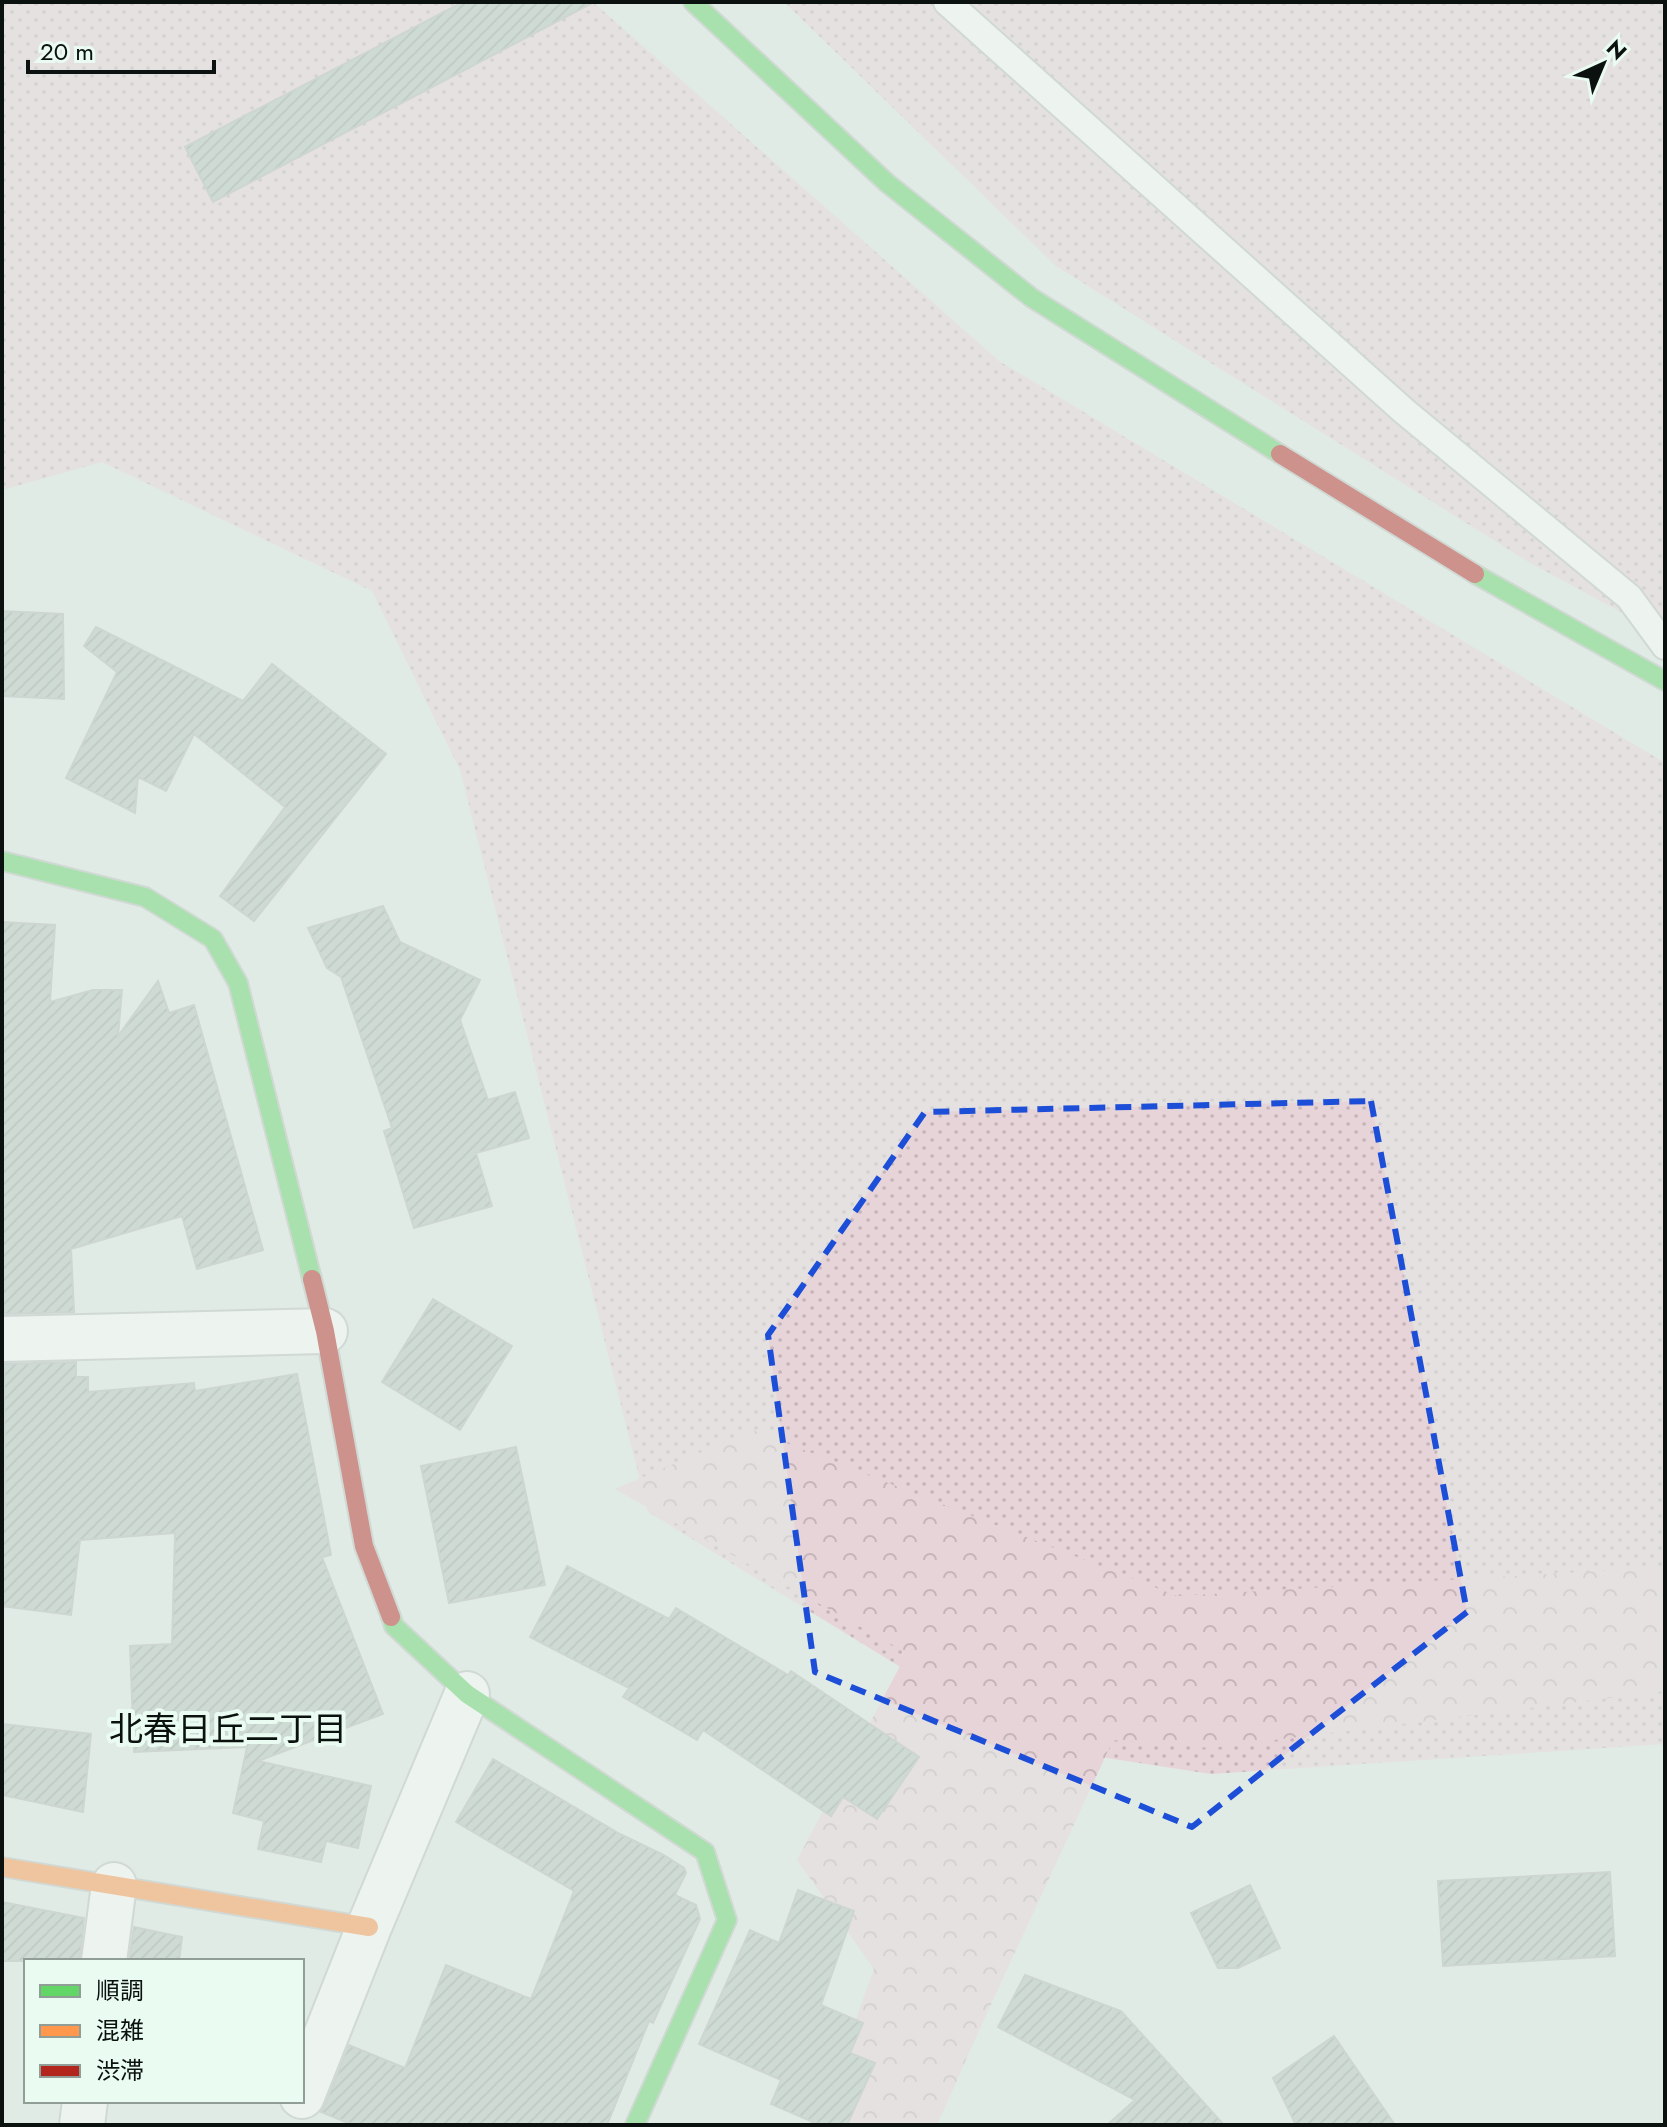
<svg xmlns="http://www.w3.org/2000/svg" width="1667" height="2127" font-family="Jost,'Noto Sans JP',sans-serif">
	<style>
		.green { fill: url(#green-dots) }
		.forest { fill: url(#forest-crowns) }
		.building { fill: url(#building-hatch); stroke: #b4bcb8; stroke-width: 2 }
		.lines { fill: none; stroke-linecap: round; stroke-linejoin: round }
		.lane-casing { stroke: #bcc3c0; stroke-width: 30 }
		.street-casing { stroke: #bcc3c0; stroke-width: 48 }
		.fast-casing { stroke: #bcc3c0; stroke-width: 22 }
		.slow-casing { stroke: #bcc3c0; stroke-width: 22 }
		.jam-casing { stroke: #bcc3c0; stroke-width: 22 }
		.lane { stroke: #fafcfb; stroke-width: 26 }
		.street { stroke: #fafcfb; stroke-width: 44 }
		.fast { stroke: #63d668; stroke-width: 18 }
		.slow { stroke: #ff974d; stroke-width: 18 }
		.jam { stroke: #b3261e; stroke-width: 18 }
		.marked { fill: none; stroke: #1d4ed8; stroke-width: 6; stroke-dasharray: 16 10; stroke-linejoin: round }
		.labels { text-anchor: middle; stroke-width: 8; stroke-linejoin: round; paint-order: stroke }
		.neighbourhood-label { font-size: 34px; fill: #0b110e; stroke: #eafcf2 }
	</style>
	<defs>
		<pattern id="green-dots" width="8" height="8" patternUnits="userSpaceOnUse" patternTransform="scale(2)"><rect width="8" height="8" fill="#e7d4d9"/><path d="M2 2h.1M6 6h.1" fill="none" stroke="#c5b5b9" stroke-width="1.8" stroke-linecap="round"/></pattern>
		<pattern id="forest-crowns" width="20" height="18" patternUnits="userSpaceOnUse" patternTransform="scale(2)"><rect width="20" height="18" fill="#e7d4d9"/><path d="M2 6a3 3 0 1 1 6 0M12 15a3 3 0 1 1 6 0" fill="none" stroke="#c5b5b9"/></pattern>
		<pattern id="building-hatch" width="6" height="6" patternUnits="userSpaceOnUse" patternTransform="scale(2)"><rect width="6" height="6" fill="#b6c6be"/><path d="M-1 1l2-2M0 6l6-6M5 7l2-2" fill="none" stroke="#9ba9a2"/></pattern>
	</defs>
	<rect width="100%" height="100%" fill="#e1ebe6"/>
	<path class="green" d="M 2,2 L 593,2 L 999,361 L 1665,763 L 1665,1744 L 1211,1774 L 1029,1746 L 648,1512 L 460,770 L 372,591 L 102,462 L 2,490 Z
		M 784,2 L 1665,2 L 1665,636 L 1527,561 L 1056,266 Z"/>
	<path class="forest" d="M 753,1430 L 1177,1596 L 1665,1567 L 1665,1691 L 1211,1748 L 1113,1740 L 981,2026 L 937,2125 L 807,2125 L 827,2099 L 874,1969 L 797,1860 L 907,1653 L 615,1489 Z"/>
	<path class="building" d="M 463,2 L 594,2 L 213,202 L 185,147 Z
		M 2,611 L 63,614 L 64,699 L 2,696 Z
		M 96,627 L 243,701 L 272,664 L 386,754 L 254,921 L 220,896 L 285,807 L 194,734 L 166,791 L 138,777 L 135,813 L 66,778 L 117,672 L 84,646 Z
		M 383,906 L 400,942 L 480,980 L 460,1020 L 488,1100 L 515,1092 L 529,1138 L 476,1153 L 492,1206 L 414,1228 L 384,1131 L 392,1128 L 341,977 L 327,968 L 308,928 Z
		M 2,922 L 55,925 L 50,1002 L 93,990 L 122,990 L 118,1036 L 158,981 L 169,1013 L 194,1005 L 263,1250 L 197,1269 L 182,1216 L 71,1249 L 74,1312 L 4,1314 L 4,1310 L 2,1310 Z
		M 433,1299 L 512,1346 L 460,1430 L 382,1382 Z
		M 76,1362 L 76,1377 L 88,1377 L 88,1392 L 194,1383 L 195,1391 L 297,1374 L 331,1555 L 322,1557 L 383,1714 L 258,1761 L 371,1786 L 358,1848 L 326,1841 L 321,1862 L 258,1849 L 264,1821 L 233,1813 L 247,1747 L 134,1752 L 130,1646 L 172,1644 L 175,1533 L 80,1540 L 71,1615 L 2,1606 L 2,1514 L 5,1514 L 4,1364 Z
		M 516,1447 L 545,1585 L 449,1603 L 421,1466 Z
		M 567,1566 L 669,1619 L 676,1608 L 788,1675 L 791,1671 L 919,1757 L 877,1819 L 843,1797 L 831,1816 L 703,1730 L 697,1740 L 623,1697 L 629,1688 L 530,1637 Z
		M 2,1724 L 91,1734 L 83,1812 L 2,1795 Z
		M 493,1759 L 620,1834 L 664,1855 L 684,1868 L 686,1873 L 675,1895 L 696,1905 L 700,1919 L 653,2023 L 649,2021 L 607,2125 L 353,2125 L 321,2112 L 325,2105 L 349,2045 L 405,2068 L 446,1965 L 531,1999 L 574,1891 L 456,1822 Z
		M 1610,1872 L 1615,1956 L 1443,1966 L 1438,1881 Z
		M 1250,1885 L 1280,1948 L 1238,1968 L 1218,1968 L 1191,1913 Z
		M 798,1890 L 854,1911 L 821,2005 L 863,2023 L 850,2053 L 875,2063 L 847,2125 L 820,2125 L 771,2104 L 781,2080 L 699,2044 L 750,1930 L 779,1943 Z
		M 2,1902 L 84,1918 L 80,1961 L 2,1961 Z
		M 134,1927 L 182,1937 L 179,1961 L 129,1961 Z
		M 1025,1975 L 1121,2011 L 1224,2125 L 1107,2125 L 1135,2100 L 998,2027 Z
		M 1334,2036 L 1395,2125 L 1296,2125 L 1273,2078 Z"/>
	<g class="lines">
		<defs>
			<path id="lane" d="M 947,2 L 1404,411 L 1629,597 L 1665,646"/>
			<path id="street" d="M 2,1339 L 325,1331
				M 104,1961 L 114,1885
				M 302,2096 L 369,1927 L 467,1694
				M 82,2125 L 85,2101"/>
			<path id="fast" d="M 693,2 L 887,183 L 1032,298 L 1280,454
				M 1475,574 L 1665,681
				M 2,861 L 145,897 L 213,939 L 238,983 L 312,1279
				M 391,1617 L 394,1626 L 467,1694 L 705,1852 L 727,1920 L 635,2125"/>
			<path id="slow" d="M 2,1867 L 369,1927"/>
			<path id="jam" d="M 1280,454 L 1475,574
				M 312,1279 L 325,1331 L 364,1546 L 391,1617"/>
		</defs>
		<use href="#lane" class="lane-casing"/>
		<use href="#street" class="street-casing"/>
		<use href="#fast" class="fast-casing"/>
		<use href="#slow" class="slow-casing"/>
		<use href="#jam" class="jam-casing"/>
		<use href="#lane" class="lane"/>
		<use href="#street" class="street"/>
		<use href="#fast" class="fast"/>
		<use href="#slow" class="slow"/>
		<use href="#jam" class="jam"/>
	</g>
	<path d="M0 0H1667V2127H0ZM 1371,1101 L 1467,1612 L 1192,1827 L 815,1672 L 768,1335 L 925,1112 Z" fill="#e1ebe6" fill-opacity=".55" fill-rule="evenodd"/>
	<path class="marked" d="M 1371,1101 L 1467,1612 L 1192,1827 L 815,1672 L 768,1335 L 925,1112 Z"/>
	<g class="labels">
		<g class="neighbourhood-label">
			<text x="228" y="1741">北春日丘二丁目</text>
		</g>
	</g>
	<rect width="1667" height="2127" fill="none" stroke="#0b110e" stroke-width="8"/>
	<rect x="24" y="1959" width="280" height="144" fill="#eafcf2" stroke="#919e97" stroke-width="2"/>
	<rect x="40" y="1985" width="40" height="12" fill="#63d668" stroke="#919e97" stroke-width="2"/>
	<text x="96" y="1999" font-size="24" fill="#0b110e">順調</text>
	<rect x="40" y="2025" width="40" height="12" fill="#ff974d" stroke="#919e97" stroke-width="2"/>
	<text x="96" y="2039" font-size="24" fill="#0b110e">混雑</text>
	<rect x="40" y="2065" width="40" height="12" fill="#b3261e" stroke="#919e97" stroke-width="2"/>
	<text x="96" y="2079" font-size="24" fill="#0b110e">渋滞</text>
	<g transform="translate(1603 64) rotate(44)" stroke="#eafcf2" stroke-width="6" paint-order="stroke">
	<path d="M0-6L14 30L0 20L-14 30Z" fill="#0b110e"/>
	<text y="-12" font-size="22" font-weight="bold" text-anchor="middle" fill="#0b110e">N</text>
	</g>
	<path d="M28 60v12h186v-12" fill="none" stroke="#0b110e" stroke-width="4"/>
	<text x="40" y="60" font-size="24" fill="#0b110e" stroke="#eafcf2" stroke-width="6" paint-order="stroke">20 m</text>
</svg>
